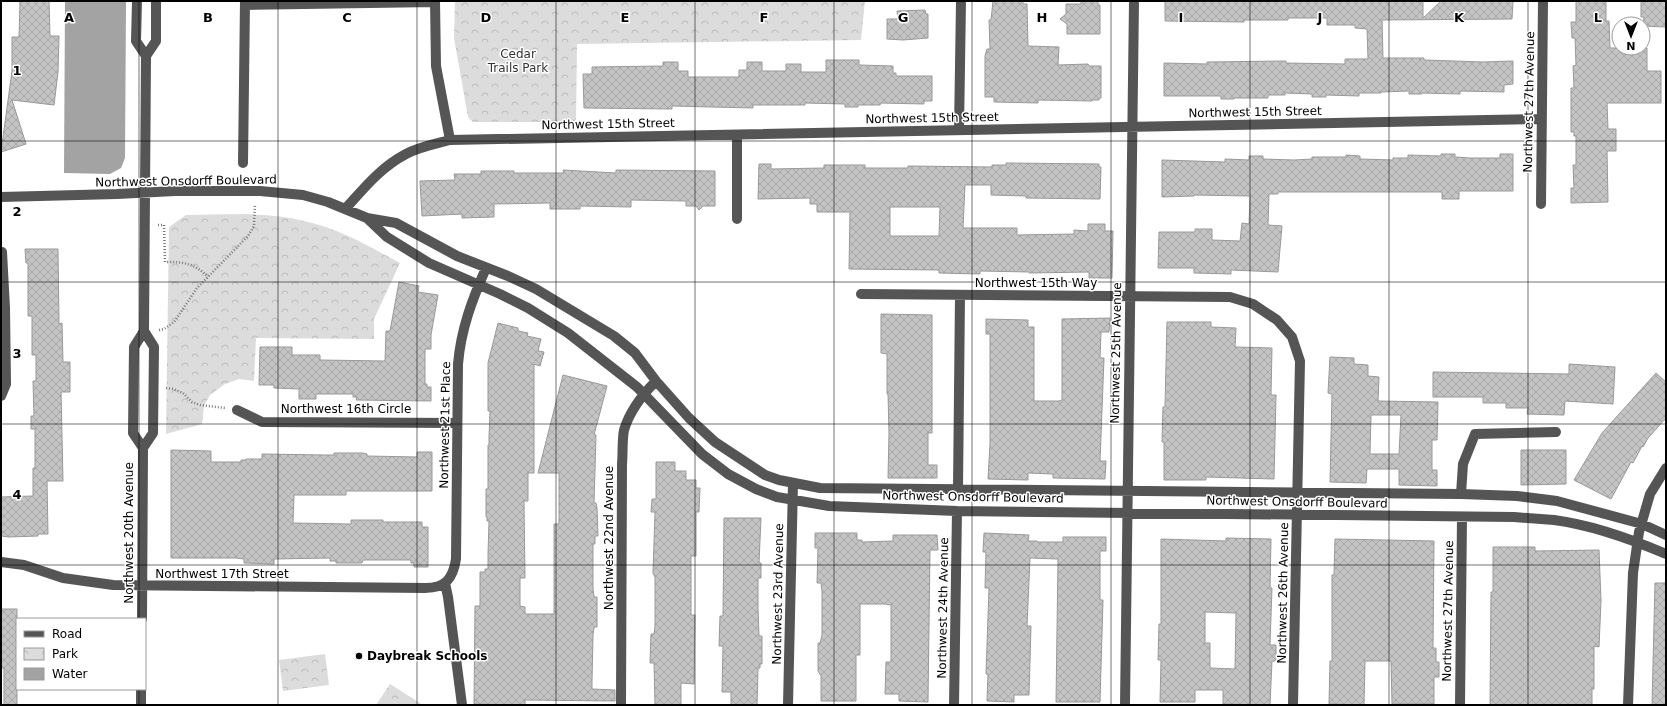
<svg xmlns="http://www.w3.org/2000/svg" width="1667" height="706" font-family="'DejaVu Sans',sans-serif">
	<style>
		.park { fill: url(#park-crowns) }
		.water { fill: #a3a3a3 }
		.building { fill: url(#building-cross-hatch); stroke: #999; fill-rule: evenodd }
		.lines { fill: none; stroke-linecap: round; stroke-linejoin: round }
		.path { stroke: #777; stroke-width: 2.5; stroke-dasharray: 1 2; stroke-linecap: butt }
		.minor { stroke: #555; stroke-width: 10 }
		.grid { fill: none; stroke: #000; stroke-width: 1; stroke-opacity: 0.55 }
		.poi-dot { fill: #000; stroke: #fff; stroke-width: 1.5 }
		.labels { text-anchor: middle; stroke-width: 3; stroke-linejoin: round; paint-order: stroke }
		.park-label { font-size: 12px; fill: #333; stroke: #fff }
		.street-label { font-size: 12px; fill: #000; stroke: #fff }
		.poi-label { font-size: 12px; font-weight: bold; fill: #000; stroke: #fff; text-anchor: start }
		.grid-label { font-size: 13px; text-anchor: middle; font-weight: bold; fill: #000; stroke: #fff; stroke-width: 3; stroke-linejoin: round; paint-order: stroke }
	</style>
	<defs>
		<pattern id="park-crowns" width="20" height="18" patternUnits="userSpaceOnUse"><rect width="20" height="18" fill="#dcdcdc"/><path d="M2 6a3 3 0 1 1 6 0M12 15a3 3 0 1 1 6 0" fill="none" stroke="#bbb"/></pattern>
		<pattern id="building-cross-hatch" width="8" height="8" patternUnits="userSpaceOnUse"><rect width="8" height="8" fill="#c4c4c4"/><path d="M0 0l8 8M0 8l8-8" fill="none" stroke="#a7a7a7"/></pattern>
	</defs>
	<rect width="100%" height="100%" fill="#fff"/>
	<path class="park" d="M 455,1 L 865,1 L 861,40 L 577,44 L 576,122 L 473,122 L 468,117 L 454,38 Z
		M 243,214 C 263,215 284,216 304,221 C 339,228 370,247 400,263 L 374,319 L 374,339 L 256,338 L 254,381 L 239,379 L 225,384 L 210,395 L 204,406 L 202,424 L 166,434 L 169,227 L 186,215 Z
		M 325,654 L 329,685 L 283,691 L 279,660 Z
		M 390,684 L 423,705 L 376,705 Z"/>
	<path class="water" d="M 65,1 L 126,1 L 125,158 L 121,168 L 110,174 L 64,173 Z"/>
	<path class="building" d="M 22,1 L 49,1 L 50,36 L 59,36 L 58,72 L 54,105 L 12,100 L 26,144 L 1,152 L 12,71 L 12,37 L 19,37 L 20,2 Z
		M 993,1 L 1023,1 L 1023,4 L 1027,4 L 1028,46 L 1059,47 L 1058,65 L 1088,64 L 1089,66 L 1101,66 L 1101,98 L 1099,98 L 1099,100 L 1092,100 L 1092,101 L 1038,100 L 1038,103 L 994,102 L 994,97 L 985,97 L 985,56 L 987,49 L 990,49 L 989,20 L 991,20 Z
		M 1081,1 L 1098,1 L 1098,5 L 1100,5 L 1100,34 L 1067,34 L 1067,24 L 1060,19 L 1066,14 L 1066,4 L 1081,4 Z
		M 1165,1 L 1423,1 L 1423,18 L 1441,1 L 1513,1 L 1512,19 L 1382,20 L 1383,58 L 1424,58 L 1424,60 L 1483,62 L 1513,61 L 1513,84 L 1504,85 L 1504,92 L 1460,91 L 1460,94 L 1422,93 L 1422,94 L 1409,94 L 1409,91 L 1381,92 L 1381,93 L 1359,93 L 1359,96 L 1326,95 L 1326,97 L 1312,97 L 1312,94 L 1285,93 L 1285,95 L 1268,95 L 1268,98 L 1234,98 L 1234,99 L 1221,99 L 1221,96 L 1164,96 L 1164,63 L 1207,64 L 1207,62 L 1286,61 L 1286,63 L 1345,64 L 1345,59 L 1368,59 L 1367,29 L 1355,28 L 1355,25 L 1327,25 L 1327,18 L 1288,18 L 1288,20 L 1244,20 L 1244,22 L 1165,21 Z
		M 1576,1 L 1606,1 L 1606,21 L 1609,21 L 1610,48 L 1647,48 L 1647,71 L 1661,71 L 1661,103 L 1607,103 L 1608,129 L 1616,129 L 1616,151 L 1607,151 L 1608,202 L 1571,203 L 1571,188 L 1574,188 L 1573,165 L 1576,165 L 1576,136 L 1574,136 L 1574,132 L 1571,132 L 1571,88 L 1574,88 L 1573,66 L 1576,65 L 1575,38 L 1572,38 L 1571,22 L 1576,22 Z
		M 1641,1 L 1666,1 L 1666,27 L 1643,26 L 1644,17 L 1641,17 Z
		M 925,10 L 926,14 L 928,14 L 928,38 L 903,40 L 887,39 L 887,19 L 898,19 L 897,11 Z
		M 826,60 L 859,60 L 859,65 L 893,66 L 893,73 L 896,73 L 896,76 L 932,76 L 932,101 L 924,101 L 924,104 L 881,103 L 880,105 L 858,105 L 858,107 L 845,107 L 845,104 L 805,103 L 805,105 L 753,105 L 753,108 L 672,106 L 672,109 L 584,108 L 583,74 L 592,74 L 592,67 L 663,66 L 663,62 L 678,62 L 678,71 L 688,71 L 688,77 L 739,77 L 739,70 L 747,70 L 747,62 L 762,62 L 762,71 L 786,71 L 786,64 L 801,64 L 801,72 L 826,72 Z
		M 1441,154 L 1455,154 L 1455,157 L 1470,158 L 1500,158 L 1500,154 L 1513,154 L 1513,191 L 1459,191 L 1459,199 L 1442,199 L 1442,192 L 1278,192 L 1278,194 L 1269,194 L 1268,225 L 1282,226 L 1278,272 L 1231,270 L 1231,274 L 1194,273 L 1194,268 L 1158,268 L 1159,232 L 1195,232 L 1195,229 L 1212,229 L 1212,240 L 1240,241 L 1242,223 L 1249,224 L 1250,196 L 1194,195 L 1194,196 L 1162,197 L 1162,160 L 1225,162 L 1225,159 L 1249,160 L 1249,156 L 1263,156 L 1263,159 L 1294,160 L 1312,159 L 1312,157 L 1346,157 L 1346,155 L 1360,156 L 1360,159 L 1393,160 L 1393,158 L 1408,158 L 1408,155 L 1441,156 Z
		M 1006,163 L 1099,164 L 1099,167 L 1101,167 L 1100,199 L 1026,198 L 1026,196 L 991,195 L 991,185 L 965,185 L 963,228 L 1017,228 L 1017,235 L 1074,234 L 1074,230 L 1088,231 L 1088,224 L 1105,224 L 1105,231 L 1113,231 L 1112,278 L 1089,278 L 1089,272 L 1029,273 L 1029,272 L 980,271 L 980,274 L 939,273 L 939,270 L 849,269 L 850,212 L 817,212 L 817,204 L 810,204 L 810,198 L 758,199 L 759,164 L 771,164 L 771,169 L 824,168 L 824,165 L 865,165 L 865,168 L 908,168 L 908,166 L 992,167 L 992,165 L 1006,165 ZM 890,207 L 940,207 L 939,236 L 890,236 Z
		M 563,170 L 616,173 L 616,170 L 715,171 L 715,206 L 703,206 L 699,210 L 696,206 L 686,206 L 686,201 L 631,200 L 631,207 L 580,206 L 580,209 L 550,209 L 550,203 L 494,204 L 494,217 L 462,218 L 462,214 L 422,216 L 420,181 L 455,180 L 454,174 L 481,174 L 481,171 L 514,171 L 514,173 L 564,173 Z
		M 25,249 L 58,249 L 59,324 L 62,323 L 63,362 L 70,362 L 70,392 L 61,392 L 63,481 L 47,481 L 48,534 L 38,534 L 38,536 L 9,537 L 1,536 L 1,497 L 33,496 L 33,468 L 35,468 L 35,429 L 31,429 L 31,416 L 34,416 L 33,381 L 36,381 L 36,355 L 32,355 L 32,316 L 28,316 L 28,263 L 26,263 Z
		M 399,282 L 419,286 L 418,292 L 438,295 L 431,335 L 431,349 L 425,349 L 425,384 L 427,384 L 427,387 L 431,387 L 431,401 L 356,400 L 357,397 L 353,397 L 353,394 L 316,394 L 316,399 L 299,399 L 299,389 L 274,388 L 274,385 L 259,385 L 260,347 L 292,347 L 292,355 L 320,355 L 320,360 L 385,361 L 386,331 L 390,331 Z
		M 881,314 L 932,315 L 932,433 L 928,433 L 928,465 L 937,465 L 937,478 L 888,478 L 889,433 L 888,394 L 887,394 L 887,354 L 881,353 Z
		M 1110,318 L 1109,332 L 1101,332 L 1100,358 L 1104,358 L 1100,461 L 1106,461 L 1105,479 L 1053,478 L 1053,474 L 1028,473 L 1028,480 L 988,479 L 990,444 L 990,334 L 986,334 L 986,319 L 1028,320 L 1028,327 L 1034,327 L 1034,401 L 1059,401 L 1062,400 L 1062,319 Z
		M 1167,322 L 1211,322 L 1211,327 L 1236,328 L 1235,347 L 1272,348 L 1271,395 L 1276,395 L 1274,479 L 1206,477 L 1206,480 L 1164,480 L 1164,442 L 1162,442 L 1163,407 L 1165,407 Z
		M 498,323 L 518,328 L 518,331 L 528,333 L 527,336 L 541,339 L 538,351 L 544,352 L 540,366 L 534,364 L 534,473 L 528,473 L 528,501 L 524,501 L 525,578 L 520,578 L 520,606 L 525,607 L 525,614 L 554,614 L 554,524 L 559,524 L 559,473 L 538,473 L 563,375 L 607,386 L 594,435 L 596,435 L 594,503 L 596,503 L 597,508 L 598,536 L 595,536 L 595,544 L 593,544 L 593,589 L 594,597 L 597,597 L 597,627 L 594,627 L 593,635 L 592,681 L 592,689 L 615,690 L 615,701 L 525,700 L 525,705 L 474,704 L 475,606 L 480,606 L 480,572 L 485,572 L 485,569 L 488,569 L 488,554 L 489,521 L 487,521 L 487,517 L 486,517 L 486,489 L 488,489 L 488,445 L 489,445 L 489,437 L 490,411 L 488,411 L 488,363 Z
		M 1330,357 L 1354,358 L 1354,364 L 1368,365 L 1368,376 L 1379,377 L 1378,401 L 1438,402 L 1437,440 L 1432,440 L 1432,470 L 1437,470 L 1437,486 L 1399,485 L 1399,469 L 1367,469 L 1366,483 L 1330,482 L 1332,394 L 1328,393 ZM 1371,415 L 1401,415 L 1399,454 L 1370,454 Z
		M 1569,364 L 1615,367 L 1613,404 L 1565,401 L 1564,415 L 1527,414 L 1528,408 L 1506,408 L 1506,403 L 1483,403 L 1483,397 L 1433,397 L 1433,372 L 1569,374 Z
		M 1656,373 L 1666,382 L 1666,418 L 1648,438 L 1643,447 L 1642,446 L 1633,463 L 1631,462 L 1611,499 L 1574,480 L 1602,433 Z
		M 171,450 L 211,451 L 211,462 L 241,462 L 241,460 L 246,460 L 246,459 L 262,459 L 262,454 L 326,455 L 334,455 L 334,453 L 363,453 L 367,454 L 367,456 L 417,457 L 417,452 L 432,452 L 432,491 L 346,491 L 346,495 L 294,495 L 293,523 L 351,524 L 351,520 L 383,520 L 383,522 L 422,522 L 422,527 L 428,527 L 428,567 L 414,567 L 414,563 L 411,563 L 411,560 L 363,560 L 362,563 L 336,563 L 336,561 L 330,561 L 330,558 L 274,559 L 274,564 L 244,563 L 244,559 L 236,558 L 171,558 Z
		M 1521,450 L 1566,450 L 1566,484 L 1521,485 Z
		M 656,462 L 675,462 L 675,471 L 686,471 L 686,480 L 696,480 L 696,488 L 700,488 L 699,512 L 696,512 L 696,556 L 691,556 L 691,615 L 695,615 L 694,684 L 681,683 L 681,705 L 655,705 L 654,663 L 650,663 L 651,634 L 654,634 L 655,626 L 655,577 L 653,573 L 655,512 L 651,512 L 652,499 L 656,499 Z
		M 724,518 L 761,518 L 759,563 L 761,563 L 761,578 L 758,578 L 758,609 L 759,636 L 762,636 L 762,664 L 760,664 L 760,668 L 758,668 L 757,705 L 731,705 L 731,692 L 722,692 L 723,646 L 719,646 L 720,616 L 723,616 Z
		M 815,533 L 857,533 L 857,540 L 862,540 L 862,542 L 893,541 L 893,535 L 937,535 L 938,550 L 930,550 L 928,702 L 899,701 L 899,694 L 885,694 L 886,662 L 891,662 L 891,605 L 885,604 L 860,604 L 860,655 L 856,655 L 856,701 L 821,701 L 821,676 L 818,671 L 818,643 L 820,643 L 822,635 L 822,591 L 821,583 L 817,583 L 818,548 L 815,548 Z
		M 984,533 L 1029,535 L 1028,541 L 1037,541 L 1037,542 L 1063,542 L 1063,537 L 1106,537 L 1106,551 L 1100,551 L 1100,600 L 1103,600 L 1100,702 L 1056,702 L 1058,559 L 1030,558 L 1027,626 L 1031,626 L 1029,695 L 1014,695 L 1014,702 L 987,701 L 988,674 L 986,674 L 989,588 L 985,588 L 986,552 L 983,552 Z
		M 1226,538 L 1271,539 L 1270,588 L 1272,588 L 1270,645 L 1276,645 L 1276,661 L 1272,661 L 1270,705 L 1223,704 L 1223,690 L 1195,690 L 1195,702 L 1160,702 L 1161,660 L 1158,660 L 1159,624 L 1161,624 L 1161,539 L 1226,541 ZM 1205,612 L 1236,613 L 1235,669 L 1210,668 L 1210,643 L 1205,643 Z
		M 1335,539 L 1434,541 L 1433,648 L 1436,648 L 1436,662 L 1439,662 L 1439,677 L 1434,677 L 1434,704 L 1392,704 L 1391,661 L 1365,661 L 1364,705 L 1329,704 L 1330,661 L 1332,661 L 1332,575 L 1334,575 Z
		M 1493,547 L 1535,547 L 1535,551 L 1599,550 L 1601,601 L 1599,647 L 1594,646 L 1594,689 L 1592,689 L 1592,705 L 1490,705 L 1491,592 L 1493,592 Z
		M 1655,583 L 1666,583 L 1666,705 L 1652,705 Z
		M 1,609 L 17,609 L 17,705 L 4,705 L 4,668 L 1,668 Z"/>
	<g class="lines">
		<path class="path" d="M 158,225 L 164,225 L 165,262 C 184,262 194,263 208,277
			M 159,330 L 164,329 L 174,322 L 197,288 L 248,236 L 254,226 L 255,204
			M 166,388 L 173,389 L 183,393 L 192,402 L 200,405 L 225,408"/>
		<path class="minor" d="M 137,1 L 136,41 L 146,56 L 144,331 L 154,347 L 153,433 L 143,448 L 142,619
			M 435,1 L 436,66 L 450,140
			M 245,5 L 435,2
			M 146,56 L 156,41 L 156,1
			M 959,130 L 961,1
			M 243,163 L 245,1
			M 1,197 L 117,194 L 175,191 L 260,191 L 303,195 L 328,202 L 367,218 L 396,223 L 457,256 L 508,276 L 536,289 L 614,336 L 635,353 L 656,381 L 689,418 L 715,442 L 765,475 L 779,480 L 820,488 L 1461,494 L 1517,496 L 1557,501 L 1642,524 L 1666,535
			M 1541,204 L 1543,1
			M 346,208 C 364,188 381,167 406,154 C 419,147 435,144 450,140 L 1541,119
			M 367,218 L 387,237 L 429,263 L 500,294 L 528,308 L 568,333 L 637,387 L 702,454 L 728,474 L 756,489 L 777,497 L 829,506 L 957,511 L 1514,517 C 1527,518 1540,519 1554,520 C 1592,525 1631,539 1666,554
			M 737,219 L 737,135
			M 861,294 L 1230,297 L 1253,304 L 1277,320 L 1292,337 L 1300,361 L 1293,705
			M 1,396 L 6,384 L 5,308 L 2,252
			M 237,410 L 262,422 L 457,423
			M 143,448 L 133,433 L 134,347 L 144,331
			M 958,488 L 960,295
			M 1461,494 L 1463,464 L 1475,434 L 1556,432
			M 1,562 L 24,565 L 63,578 L 113,585 L 425,588 C 446,588 453,578 456,559 L 458,364 C 461,329 472,300 486,268
			M 445,583 L 448,597 L 462,705
			M 141,705 L 141,689
			M 621,705 L 622,464 C 623,453 622,440 624,430 C 630,410 642,395 656,381
			M 788,705 L 793,483
			M 954,705 L 957,511
			M 1125,705 L 1134,1
			M 1460,705 L 1462,517
			M 1628,705 L 1633,573 L 1639,532 L 1650,494 L 1666,468"/>
	</g>
	<path class="grid" d="M 139,1 L 139,619M 278,1 L 278,705M 417,1 L 417,705M 556,1 L 556,705M 695,1 L 695,705M 834,1 L 834,705M 972,1 L 972,705M 1111,1 L 1111,705M 1250,1 L 1250,705M 1389,1 L 1389,705M 1528,1 L 1528,705M 1,141 L 1666,141M 1,282 L 1666,282M 1,424 L 1666,424M 1,565 L 1666,565M 139,689 L 139,705"/>
	<circle class="poi-dot" cx="359" cy="656" r="4"/>
	<g class="labels">
		<g class="park-label">
			<text x="518" y="58">Cedar<tspan x="518" dy="14">Trails Park</tspan></text>
		</g>
		<g class="street-label">
			<text transform="translate(1529 102) rotate(-89)" y="4">Northwest 27th Avenue</text>
			<text transform="translate(1255 112) rotate(-1)" y="4">Northwest 15th Street</text>
			<text transform="translate(932 118) rotate(-1)" y="4">Northwest 15th Street</text>
			<text transform="translate(608 124) rotate(-1)" y="4">Northwest 15th Street</text>
			<text transform="translate(186 181) rotate(-1)" y="4">Northwest Onsdorff Boulevard</text>
			<text x="1036" y="287">Northwest 15th Way</text>
			<text transform="translate(1116 353) rotate(-89)" y="4">Northwest 25th Avenue</text>
			<text x="346" y="413">Northwest 16th Circle</text>
			<text transform="translate(445 425) rotate(-89)" y="4">Northwest 21st Place</text>
			<text transform="translate(973 497) rotate(1)" y="4">Northwest Onsdorff Boulevard</text>
			<text transform="translate(1297 502) rotate(1)" y="4">Northwest Onsdorff Boulevard</text>
			<text transform="translate(129 533) rotate(-90)" y="4">Northwest 20th Avenue</text>
			<text transform="translate(609 538) rotate(-90)" y="4">Northwest 22nd Avenue</text>
			<text x="222" y="578">Northwest 17th Street</text>
			<text transform="translate(1283 593) rotate(-89)" y="4">Northwest 26th Avenue</text>
			<text transform="translate(778 594) rotate(-89)" y="4">Northwest 23rd Avenue</text>
			<text transform="translate(943 608) rotate(-89)" y="4">Northwest 24th Avenue</text>
			<text transform="translate(1448 611) rotate(-89)" y="4">Northwest 27th Avenue</text>
		</g>
		<g class="poi-label">
			<text x="367" y="660">Daybreak Schools</text>
		</g>
	</g>
	<g class="grid-label">
		<text x="69" y="22">A</text>
		<text x="208" y="22">B</text>
		<text x="347" y="22">C</text>
		<text x="486" y="22">D</text>
		<text x="625" y="22">E</text>
		<text x="764" y="22">F</text>
		<text x="903" y="22">G</text>
		<text x="1042" y="22">H</text>
		<text x="1181" y="22">I</text>
		<text x="1320" y="22">J</text>
		<text x="1459" y="22">K</text>
		<text x="1598" y="22">L</text>
		<text x="17" y="75">1</text>
		<text x="17" y="216">2</text>
		<text x="17" y="358">3</text>
		<text x="17" y="499">4</text>
	</g>
	<rect width="1667" height="706" fill="none" stroke="#000000" stroke-width="4"/>
	<rect x="16" y="618" width="130" height="72" fill="#ffffff" stroke="#999999"/>
	<rect x="24" y="631" width="20" height="6" fill="#555555" stroke="#999999"/>
	<text x="52" y="638" font-size="12" fill="#000000">Road</text>
	<rect x="24" y="648" width="20" height="12" fill="url(#park-crowns)" stroke="#999999"/>
	<text x="52" y="658" font-size="12" fill="#000000">Park</text>
	<rect x="24" y="668" width="20" height="12" fill="#a3a3a3" stroke="#999999"/>
	<text x="52" y="678" font-size="12" fill="#000000">Water</text>
	<g transform="translate(1631 36) rotate(180)"><circle r="19" fill="#ffffff" stroke="#999999"/>
	<path d="M0-3L7 15L0 10L-7 15Z" fill="#000000"/>
	<text y="-6" font-size="11" font-weight="bold" text-anchor="middle" fill="#000000">N</text>
	</g>
</svg>
